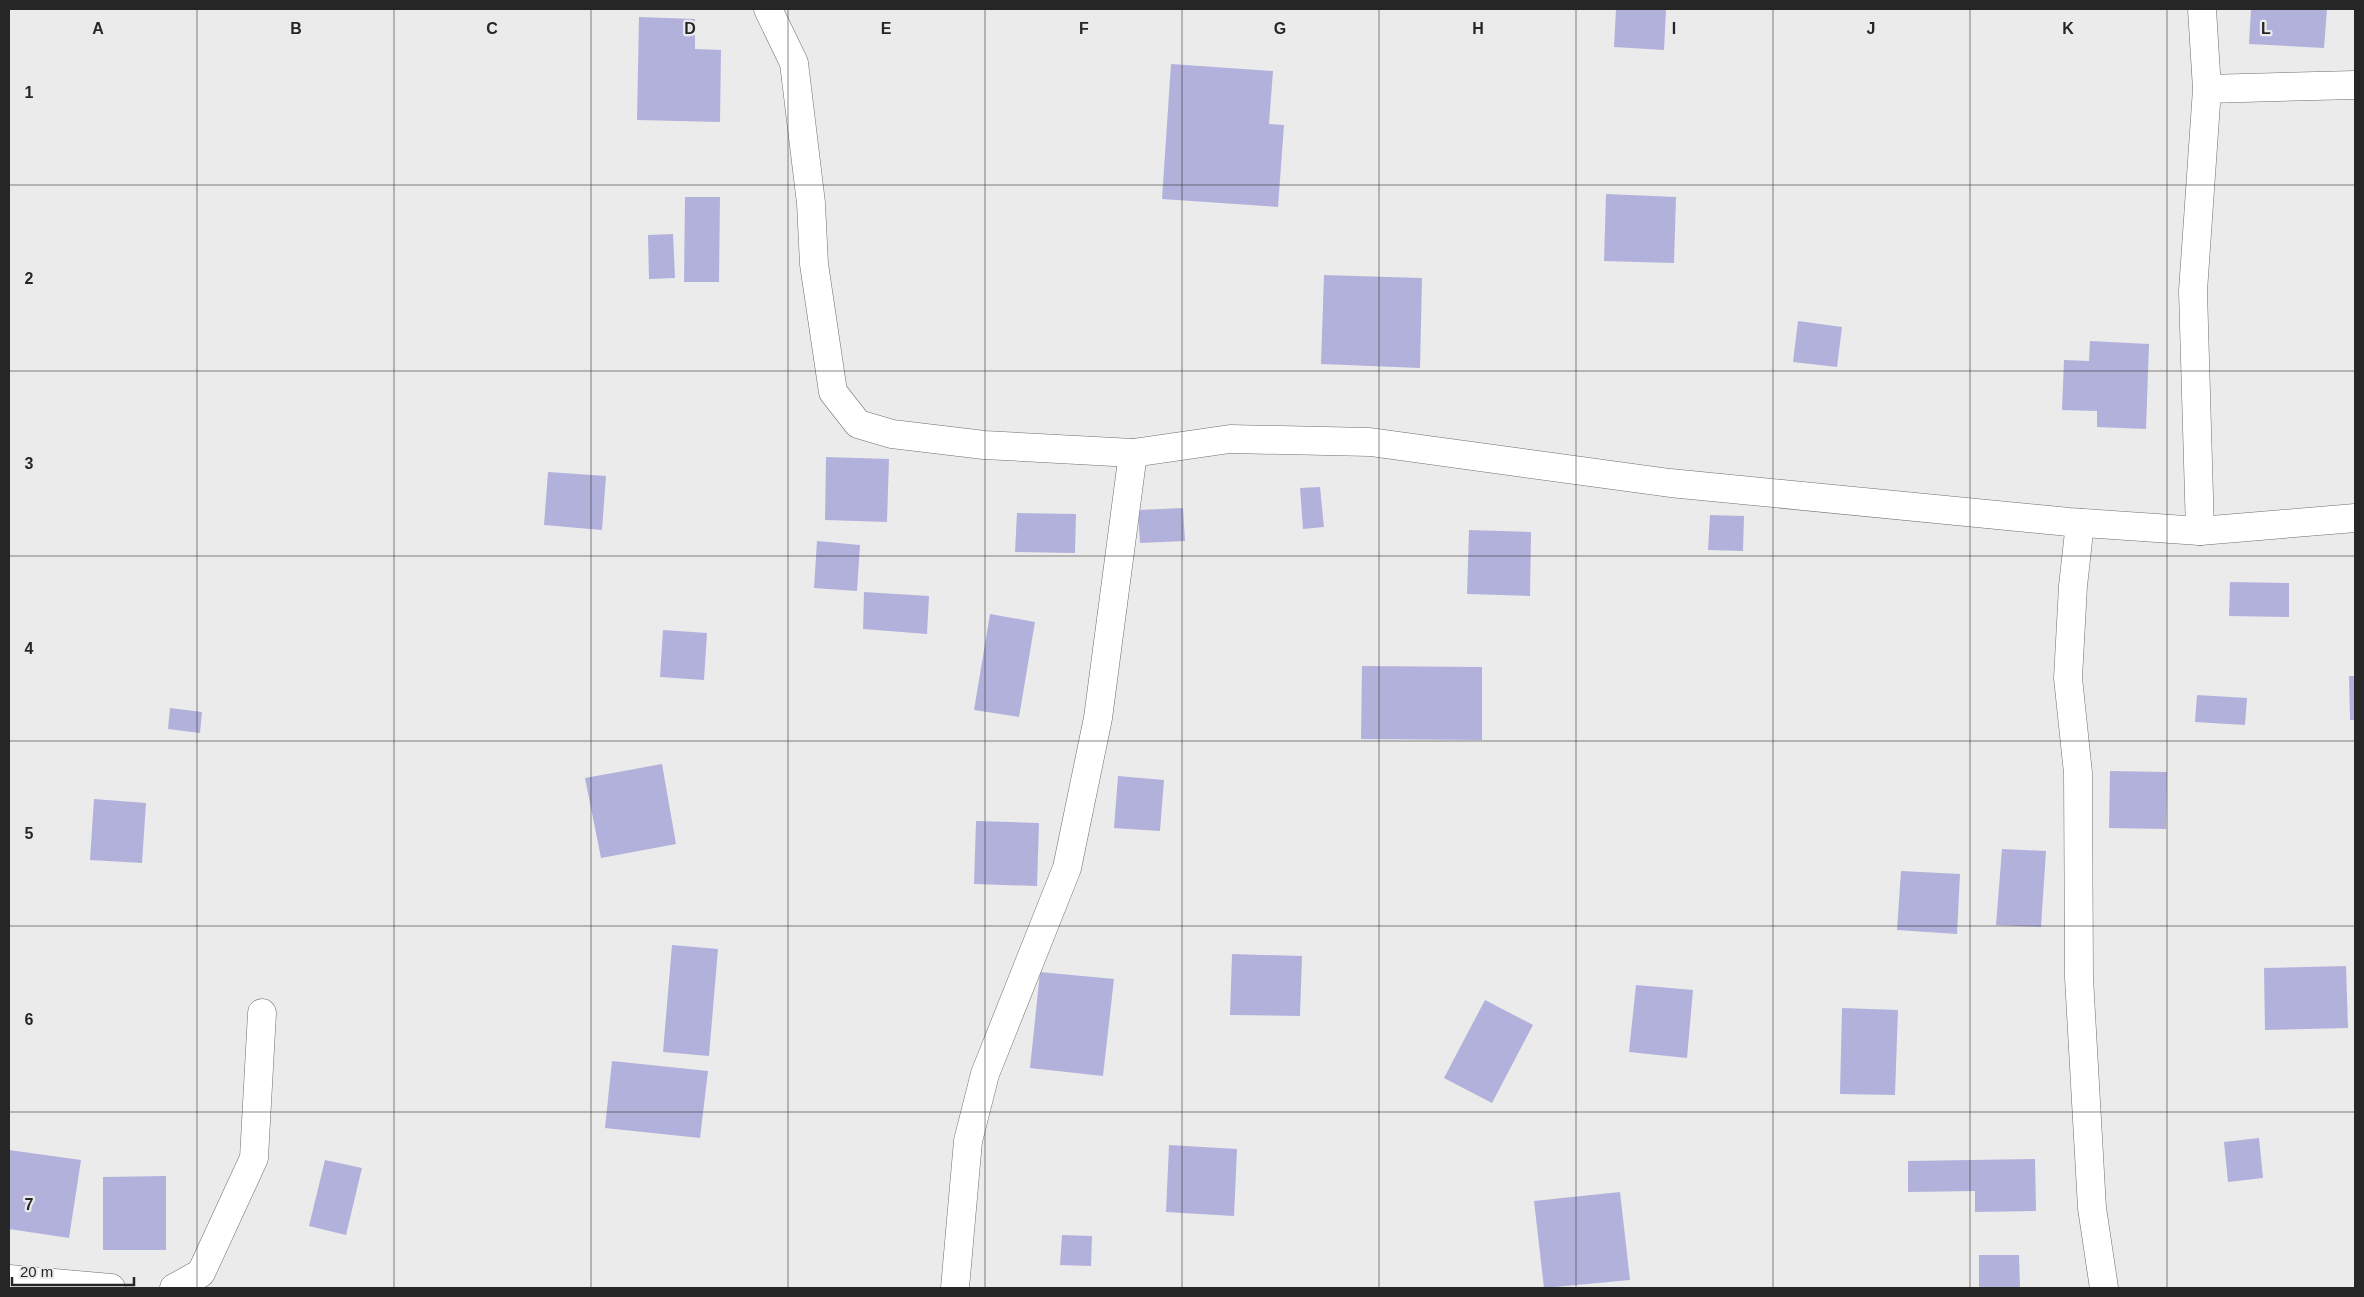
<svg xmlns="http://www.w3.org/2000/svg" width="2364" height="1297" font-family="Arial,sans-serif">
	<style>
		.building { fill: #b2b1dc }
		.lines { fill: none; stroke-linecap: round; stroke-linejoin: round }
		.minor-casing { stroke: #6e6e6f; stroke-width: 29 }
		.tertiary-casing { stroke: #6e6e6f; stroke-width: 29 }
		.minor { stroke: #fff; stroke-width: 28 }
		.tertiary { stroke: #fff; stroke-width: 28 }
		.grid { fill: none; stroke: #262627; stroke-width: 1; stroke-opacity: 0.55 }
		.grid-label { font-size: 16px; text-anchor: middle; font-weight: bold; fill: #262627; stroke: #ebebec; stroke-width: 4.5; stroke-linejoin: round; paint-order: stroke }
	</style>
	<rect width="100%" height="100%" fill="#ebebec"/>
	<path class="building" d="M 1616,9 L 1666,9 L 1664,50 L 1614,47 Z
		M 2251,9 L 2327,9 L 2324,48 L 2249,44 Z
		M 639,17 L 695,19 L 695,49 L 721,50 L 720,122 L 637,120 Z
		M 1171,64 L 1273,71 L 1269,124 L 1284,125 L 1278,207 L 1162,199 Z
		M 1606,194 L 1676,197 L 1674,263 L 1604,261 Z
		M 685,197 L 720,197 L 719,282 L 684,282 Z
		M 673,234 L 675,278 L 649,279 L 648,235 Z
		M 1324,275 L 1422,278 L 1420,368 L 1321,364 Z
		M 1798,321 L 1842,327 L 1837,367 L 1793,362 Z
		M 2090,341 L 2149,344 L 2146,429 L 2097,427 L 2097,411 L 2062,410 L 2064,360 L 2089,361 Z
		M 826,457 L 889,459 L 887,522 L 825,520 Z
		M 548,472 L 606,476 L 602,530 L 544,525 Z
		M 1320,487 L 1324,527 L 1303,529 L 1300,488 Z
		M 1183,508 L 1185,541 L 1140,543 L 1138,510 Z
		M 1017,513 L 1076,514 L 1075,553 L 1015,552 Z
		M 1710,515 L 1744,516 L 1743,551 L 1708,550 Z
		M 1469,530 L 1531,532 L 1530,596 L 1467,594 Z
		M 817,541 L 860,545 L 857,591 L 814,588 Z
		M 2230,582 L 2289,583 L 2289,617 L 2229,616 Z
		M 864,592 L 929,596 L 927,634 L 863,629 Z
		M 990,614 L 1035,622 L 1019,717 L 974,710 Z
		M 663,630 L 707,633 L 704,680 L 660,677 Z
		M 1362,666 L 1482,667 L 1482,740 L 1361,739 Z
		M 2349,676 L 2355,676 L 2355,720 L 2350,720 Z
		M 2197,695 L 2247,698 L 2245,725 L 2195,722 Z
		M 170,708 L 202,712 L 200,733 L 168,729 Z
		M 662,764 L 676,844 L 601,858 L 585,778 Z
		M 2110,771 L 2167,772 L 2166,829 L 2109,828 Z
		M 1118,776 L 1164,780 L 1160,831 L 1114,828 Z
		M 94,799 L 146,803 L 142,863 L 90,860 Z
		M 976,821 L 1039,823 L 1037,886 L 974,884 Z
		M 2002,849 L 2046,851 L 2041,927 L 1996,925 Z
		M 1901,871 L 1960,874 L 1957,934 L 1897,930 Z
		M 672,945 L 718,949 L 709,1056 L 663,1052 Z
		M 1232,954 L 1302,956 L 1300,1016 L 1230,1015 Z
		M 2346,966 L 2348,1028 L 2265,1030 L 2264,968 Z
		M 1040,972 L 1114,979 L 1103,1076 L 1030,1068 Z
		M 1636,985 L 1693,990 L 1687,1058 L 1629,1052 Z
		M 1485,1000 L 1533,1025 L 1492,1103 L 1444,1078 Z
		M 1842,1008 L 1898,1010 L 1895,1095 L 1840,1094 Z
		M 612,1061 L 708,1071 L 700,1138 L 605,1128 Z
		M 2259,1138 L 2263,1178 L 2228,1182 L 2224,1142 Z
		M 1169,1145 L 1237,1149 L 1234,1216 L 1166,1212 Z
		M 9,1150 L 81,1160 L 69,1238 L 9,1229 Z
		M 2035,1159 L 2036,1211 L 1975,1212 L 1975,1191 L 1908,1192 L 1908,1161 Z
		M 325,1160 L 362,1168 L 346,1235 L 309,1226 Z
		M 166,1176 L 166,1250 L 103,1250 L 103,1177 Z
		M 1620,1192 L 1630,1280 L 1544,1288 L 1534,1201 Z
		M 1062,1235 L 1092,1236 L 1091,1266 L 1060,1265 Z
		M 1979,1255 L 2019,1255 L 2020,1288 L 1979,1288 Z"/>
	<g class="lines">
		<defs>
			<path id="minor" d="M 2207,89 L 2355,85
				M 2080,523 L 2073,586 L 2068,678 L 2078,773 L 2079,978 L 2092,1208 L 2104,1288
				M 2200,531 L 2193,291 L 2207,89 L 2202,9
				M 9,1279 L 111,1288
				M 174,1288 L 201,1273 L 254,1158 L 262,1013
				M 955,1288 L 968,1141 L 985,1074 L 1067,868 L 1098,718 L 1133,453"/>
			<path id="tertiary" d="M 768,9 L 794,63 L 811,203 L 814,264 L 833,392 L 858,424 L 892,434 L 984,445 L 1133,453 L 1230,439 L 1370,442 L 1670,483 L 2069,522 L 2200,531 L 2355,518"/>
		</defs>
		<use href="#minor" class="minor-casing"/>
		<use href="#tertiary" class="tertiary-casing"/>
		<use href="#minor" class="minor"/>
		<use href="#tertiary" class="tertiary"/>
	</g>
	<path class="grid" d="M 197,9 L 197,1288M 394,9 L 394,1288M 591,9 L 591,1288M 788,9 L 788,1288M 985,9 L 985,1288M 1182,9 L 1182,1288M 1379,9 L 1379,1288M 1576,9 L 1576,1288M 1773,9 L 1773,1288M 1970,9 L 1970,1288M 2167,9 L 2167,1288M 9,185 L 2355,185M 9,371 L 2355,371M 9,556 L 2355,556M 9,741 L 2355,741M 9,926 L 2355,926M 9,1112 L 2355,1112"/>
	<g class="grid-label">
		<text x="98" y="34">A</text>
		<text x="296" y="34">B</text>
		<text x="492" y="34">C</text>
		<text x="690" y="34">D</text>
		<text x="886" y="34">E</text>
		<text x="1084" y="34">F</text>
		<text x="1280" y="34">G</text>
		<text x="1478" y="34">H</text>
		<text x="1674" y="34">I</text>
		<text x="1871" y="34">J</text>
		<text x="2068" y="34">K</text>
		<text x="2266" y="34">L</text>
		<text x="29" y="98">1</text>
		<text x="29" y="284">2</text>
		<text x="29" y="469">3</text>
		<text x="29" y="654">4</text>
		<text x="29" y="839">5</text>
		<text x="29" y="1025">6</text>
		<text x="29" y="1210">7</text>
	</g>
	<rect width="2364" height="1297" fill="none" stroke="#262627" stroke-width="20"/>
	<path d="M12 1277v8h122v-8" fill="none" stroke="#262627" stroke-width="2.5"/>
	<text x="20" y="1277" font-size="15" fill="#262627" stroke="#ebebec" stroke-width="4" paint-order="stroke">20 m</text>
</svg>
